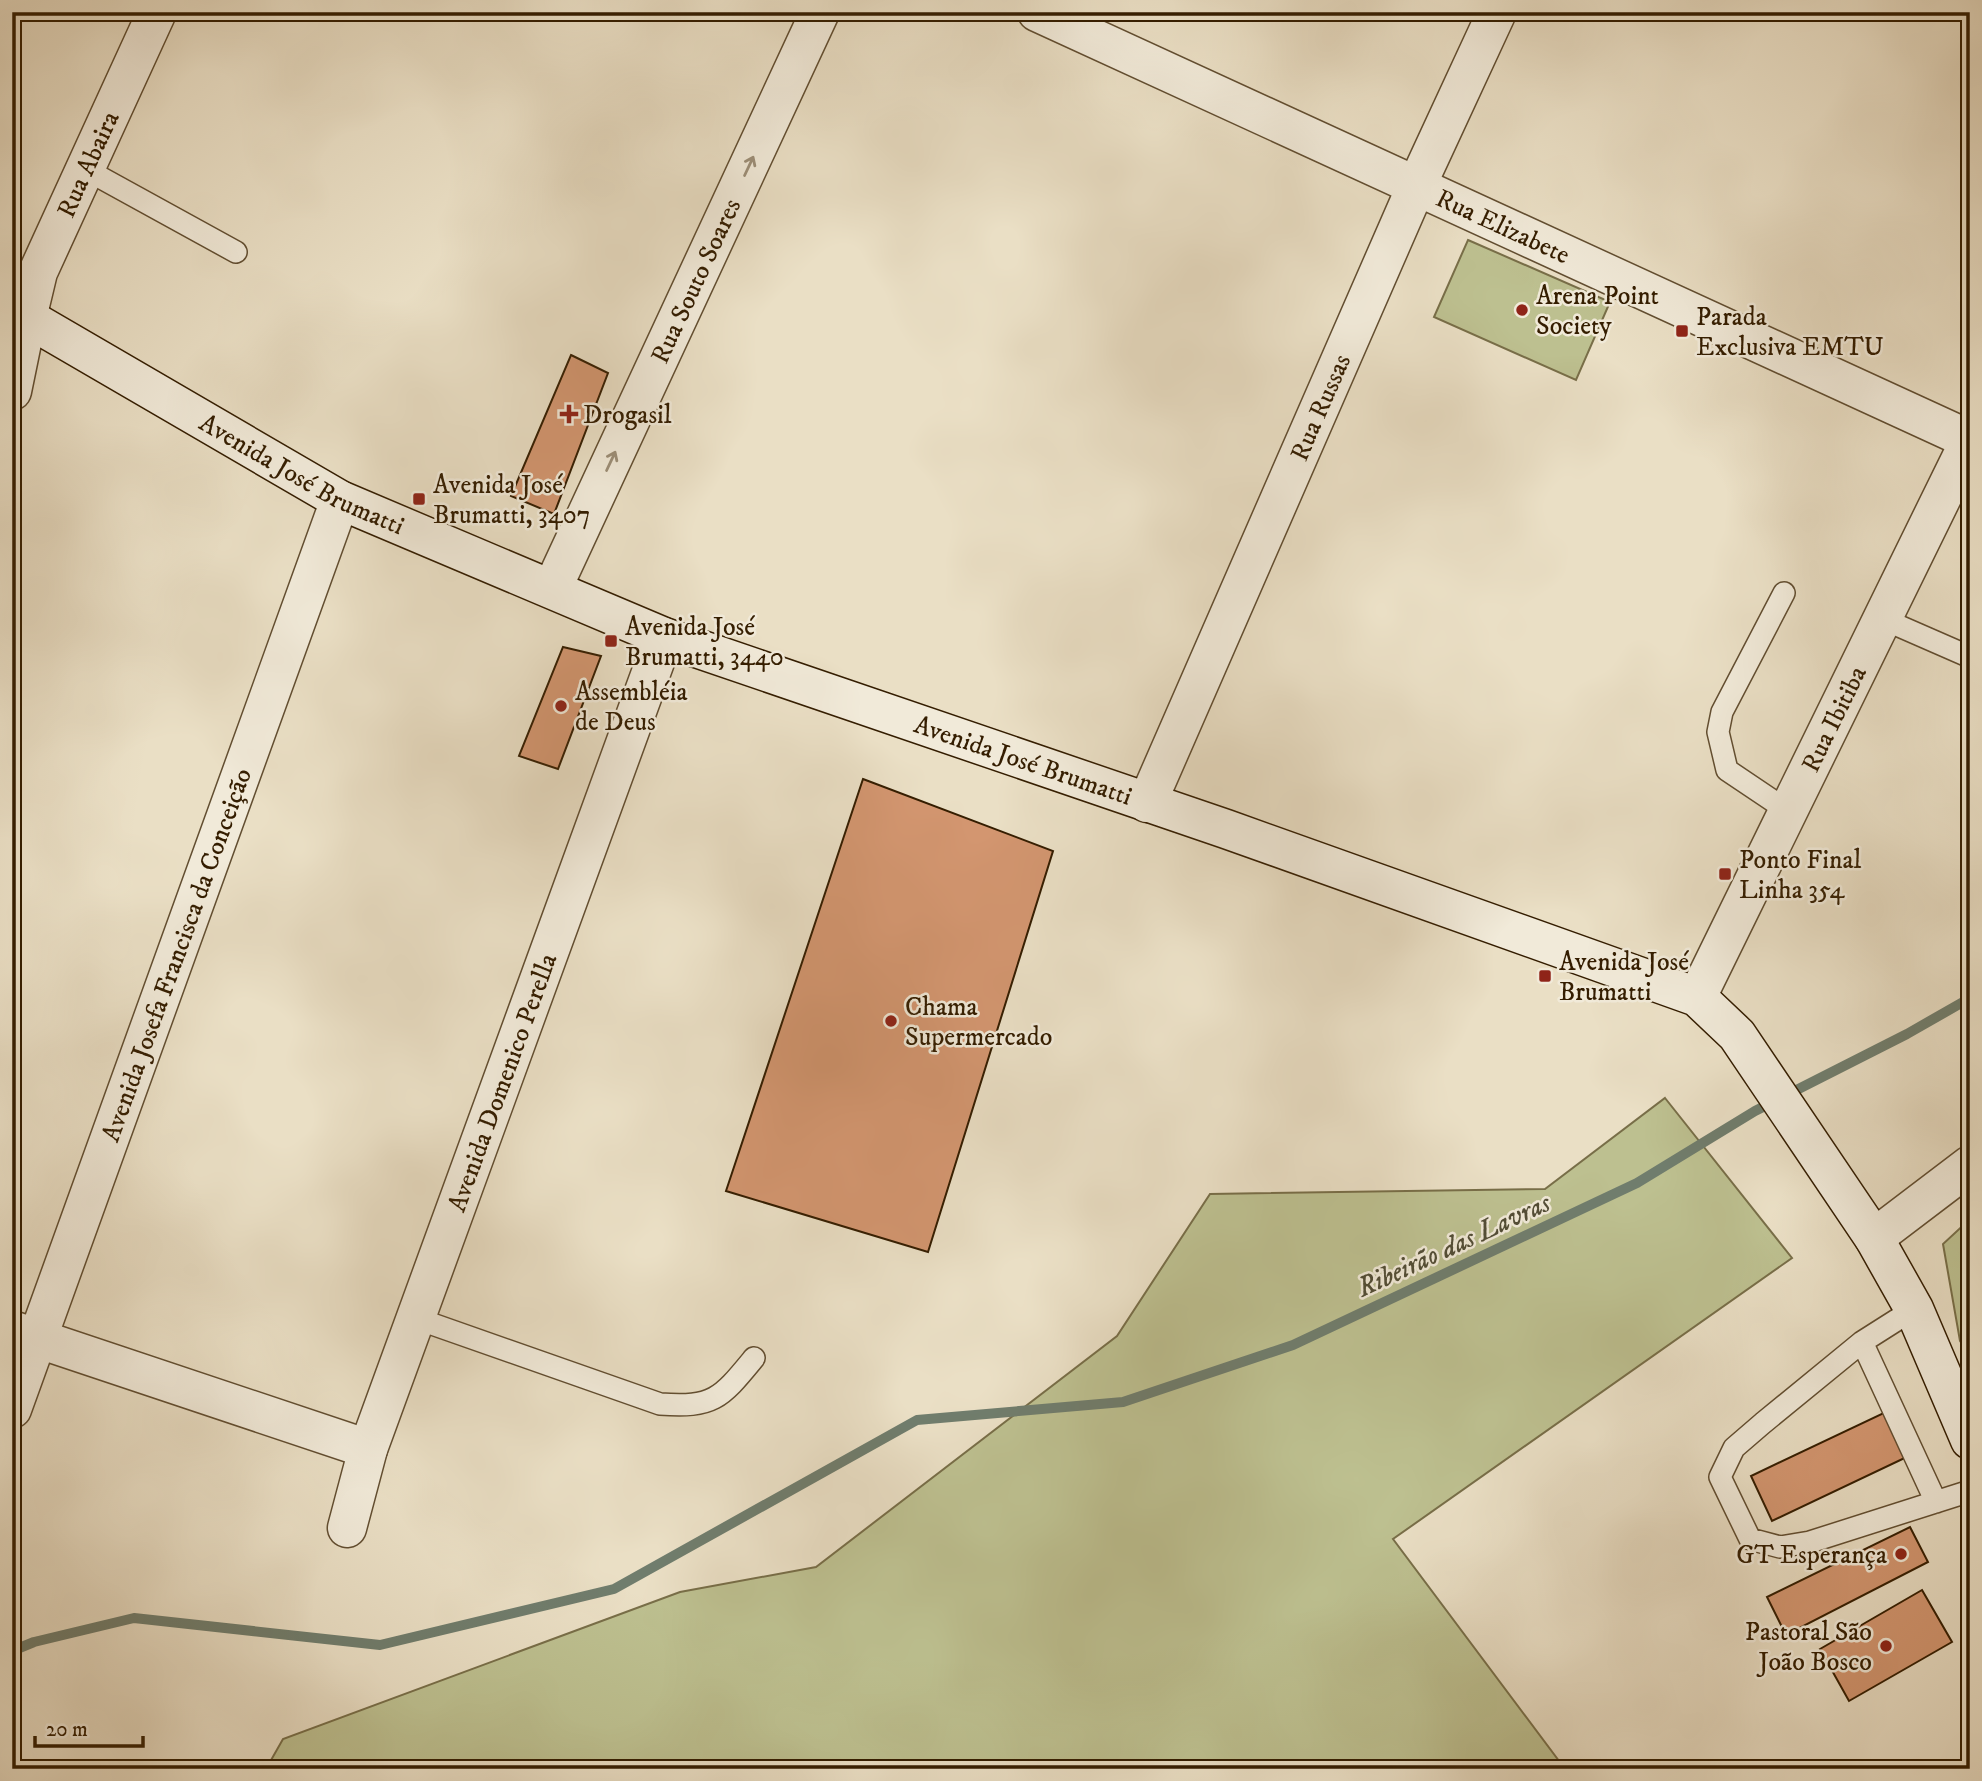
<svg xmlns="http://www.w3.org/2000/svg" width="1982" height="1781" font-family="'IM FELL DW Pica',serif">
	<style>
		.green { fill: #bdc090; stroke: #786e48; stroke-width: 2 }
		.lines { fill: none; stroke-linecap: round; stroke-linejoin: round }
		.stream { stroke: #707d6d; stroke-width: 10 }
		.building { fill: #d39670; stroke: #341d00; stroke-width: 2 }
		.service-casing { stroke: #624e31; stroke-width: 24 }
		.minor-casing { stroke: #624e31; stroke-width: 41 }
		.tertiary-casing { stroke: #624e31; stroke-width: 41 }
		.secondary-casing { stroke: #341d00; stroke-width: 41 }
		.service { stroke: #f1ead9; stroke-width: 21 }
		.minor { stroke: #f1ead9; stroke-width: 38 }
		.tertiary { stroke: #f1ead9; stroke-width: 38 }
		.secondary { stroke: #f1ead9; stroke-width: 38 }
		.oneway { stroke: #9c8e77 }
		.poi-dot { fill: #8f2418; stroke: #f1ead9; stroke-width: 2.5 }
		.labels { text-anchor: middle; stroke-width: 5; stroke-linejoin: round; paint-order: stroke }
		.street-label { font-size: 26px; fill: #341d00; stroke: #f1ead9 }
		.poi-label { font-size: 26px; fill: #341d00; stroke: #f1ead9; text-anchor: start }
		.water-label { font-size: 28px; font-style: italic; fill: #524d36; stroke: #f1ead9 }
	</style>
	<rect width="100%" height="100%" fill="#eadfc5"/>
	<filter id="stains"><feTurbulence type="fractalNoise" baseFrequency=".00286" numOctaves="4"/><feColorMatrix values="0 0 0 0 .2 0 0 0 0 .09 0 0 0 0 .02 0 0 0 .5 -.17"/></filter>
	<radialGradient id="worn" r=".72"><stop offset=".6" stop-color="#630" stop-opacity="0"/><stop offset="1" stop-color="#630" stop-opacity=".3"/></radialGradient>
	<path class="green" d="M 1468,240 L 1610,302 L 1576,380 L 1434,317 Z
		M 1665,1098 L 1792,1258 L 1393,1539 L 1565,1769 L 266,1769 L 283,1739 L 680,1592 L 816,1567 L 1117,1336 L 1210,1194 L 1545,1189 Z
		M 1970,1219 L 1970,1357 L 1960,1341 L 1943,1244 Z"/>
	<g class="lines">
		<path class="stream" d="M 12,1651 L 34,1642 L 134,1618 L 380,1645 L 614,1589 L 917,1420 L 1123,1402 L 1293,1345 L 1637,1183 L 1755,1111 L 1907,1034 L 1970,998"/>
	</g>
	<path class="building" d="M 571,355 L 608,373 L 554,514 L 511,496 Z
		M 563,647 L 601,656 L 558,769 L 519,756 Z
		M 863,779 L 1053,851 L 928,1252 L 726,1191 Z
		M 1890,1410 L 1911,1455 L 1772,1521 L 1751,1476 Z
		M 1910,1527 L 1928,1562 L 1786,1635 L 1767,1597 Z
		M 1922,1590 L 1952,1642 L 1849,1701 L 1820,1649 Z"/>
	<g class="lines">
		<defs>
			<path id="service" d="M 85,169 L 236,252
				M 1784,593 L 1722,712 L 1718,732 L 1727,770 L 1788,811
				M 1883,619 L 1970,657
				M 1914,1309 L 1862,1342 L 1763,1423 L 1734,1448 L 1720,1477 L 1750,1539 L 1780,1547 L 1810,1542 L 1970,1491
				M 415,1318 L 660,1404 C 714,1408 721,1398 754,1358
				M 1862,1342 L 1936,1502"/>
			<g id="minor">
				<path id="s1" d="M 1037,12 L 1970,440"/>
				<path d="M 12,391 L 27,318"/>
				<path id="s2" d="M 552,589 L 820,12"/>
				<path id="s3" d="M 1147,803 L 1416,187 L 1497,12"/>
				<path id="s4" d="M 1697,997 L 1970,440"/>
				<path d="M 1874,1238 L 1970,1165"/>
				<path d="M 12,1330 L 368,1449"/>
				<path id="s5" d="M 12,1409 L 340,500"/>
				<path id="s6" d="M 347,1528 L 368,1449 L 664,637"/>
			</g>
			<g id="tertiary">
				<path id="s7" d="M 27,318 L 38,272 L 157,12"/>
			</g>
			<g id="secondary">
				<path id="s8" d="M 12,309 L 340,500 L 664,637 L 1226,829 L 1697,997 L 1737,1035 L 1874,1238 L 1914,1309 L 1970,1440"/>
			</g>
		</defs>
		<use href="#service" class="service-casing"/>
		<use href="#minor" class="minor-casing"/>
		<use href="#tertiary" class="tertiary-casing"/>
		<use href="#secondary" class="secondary-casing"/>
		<use href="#service" class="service"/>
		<use href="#minor" class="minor"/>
		<use href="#tertiary" class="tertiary"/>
		<use href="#secondary" class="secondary"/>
	</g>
	<defs><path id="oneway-shaft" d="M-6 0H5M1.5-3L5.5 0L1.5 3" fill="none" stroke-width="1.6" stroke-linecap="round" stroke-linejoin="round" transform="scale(1.75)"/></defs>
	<g class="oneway">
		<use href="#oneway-shaft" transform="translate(749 166) rotate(-65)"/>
		<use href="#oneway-shaft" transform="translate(611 461) rotate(-65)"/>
	</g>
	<g class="poi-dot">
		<circle cx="1522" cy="310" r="7"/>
		<rect x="1675" y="324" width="14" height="14" rx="3.5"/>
		<path d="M565.5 403.5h7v7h7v7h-7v7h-7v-7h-7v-7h7z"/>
		<rect x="412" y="492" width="14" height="14" rx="3.5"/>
		<rect x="604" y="634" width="14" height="14" rx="3.5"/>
		<circle cx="561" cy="706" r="7"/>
		<rect x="1718" y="867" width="14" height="14" rx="3.5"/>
		<rect x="1538" y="969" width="14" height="14" rx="3.5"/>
		<circle cx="891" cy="1021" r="7"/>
		<circle cx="1901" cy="1554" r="7"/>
		<circle cx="1886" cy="1646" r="7"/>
	</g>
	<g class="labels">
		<g class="street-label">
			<text dy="9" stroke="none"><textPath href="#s7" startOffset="166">Rua Abaira</textPath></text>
			<text dy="9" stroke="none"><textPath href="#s1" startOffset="513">Rua Elizabete</textPath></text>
			<text dy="9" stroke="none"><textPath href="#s2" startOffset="340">Rua Souto Soares</textPath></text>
			<text dy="9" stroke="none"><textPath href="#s3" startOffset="432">Rua Russas</textPath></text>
			<text dy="9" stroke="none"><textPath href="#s8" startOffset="334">Avenida José Brumatti</textPath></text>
			<text dy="9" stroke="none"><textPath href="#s4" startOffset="310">Rua Ibitiba</textPath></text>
			<text dy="9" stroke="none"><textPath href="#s8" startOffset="1111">Avenida José Brumatti</textPath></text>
			<text dy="9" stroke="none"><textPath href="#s5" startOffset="483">Avenida Josefa Francisca da Conceição</textPath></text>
			<text dy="9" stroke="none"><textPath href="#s6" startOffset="472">Avenida Domenico Perella</textPath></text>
		</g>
		<g class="poi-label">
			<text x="1536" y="304">Arena Point<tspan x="1536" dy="30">Society</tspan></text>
			<text x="1696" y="325">Parada<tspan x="1696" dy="30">Exclusiva EMTU</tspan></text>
			<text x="583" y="423">Drogasil</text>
			<text x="433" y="493">Avenida José<tspan x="433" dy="30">Brumatti, 3407</tspan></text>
			<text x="625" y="635">Avenida José<tspan x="625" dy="30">Brumatti, 3440</tspan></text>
			<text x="575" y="700">Assembléia<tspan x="575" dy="30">de Deus</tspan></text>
			<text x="1739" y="868">Ponto Final<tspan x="1739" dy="30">Linha 354</tspan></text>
			<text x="1559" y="970">Avenida José<tspan x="1559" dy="30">Brumatti</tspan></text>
			<text x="905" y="1015">Chama<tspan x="905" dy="30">Supermercado</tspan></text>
			<text x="1887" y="1563" text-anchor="end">GT Esperança</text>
			<text x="1872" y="1640" text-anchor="end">Pastoral São<tspan x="1872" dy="30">João Bosco</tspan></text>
		</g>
		<g class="water-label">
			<text transform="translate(1453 1244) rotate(-25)" y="10">Ribeirão das Lavras</text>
		</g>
	</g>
	<rect width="1982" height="1781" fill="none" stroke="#eadfc5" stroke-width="42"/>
	<rect x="14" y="14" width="1954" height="1753" fill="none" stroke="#341d00" stroke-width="3.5"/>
	<rect x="21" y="21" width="1940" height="1739" fill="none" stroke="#341d00" stroke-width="2"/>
	<path d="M35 1736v10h108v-10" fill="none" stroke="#341d00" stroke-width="3.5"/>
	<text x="46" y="1736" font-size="21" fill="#341d00" stroke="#f1ead9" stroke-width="5" paint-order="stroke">20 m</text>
	<rect width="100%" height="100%" filter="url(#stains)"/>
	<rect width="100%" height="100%" fill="url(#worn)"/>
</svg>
